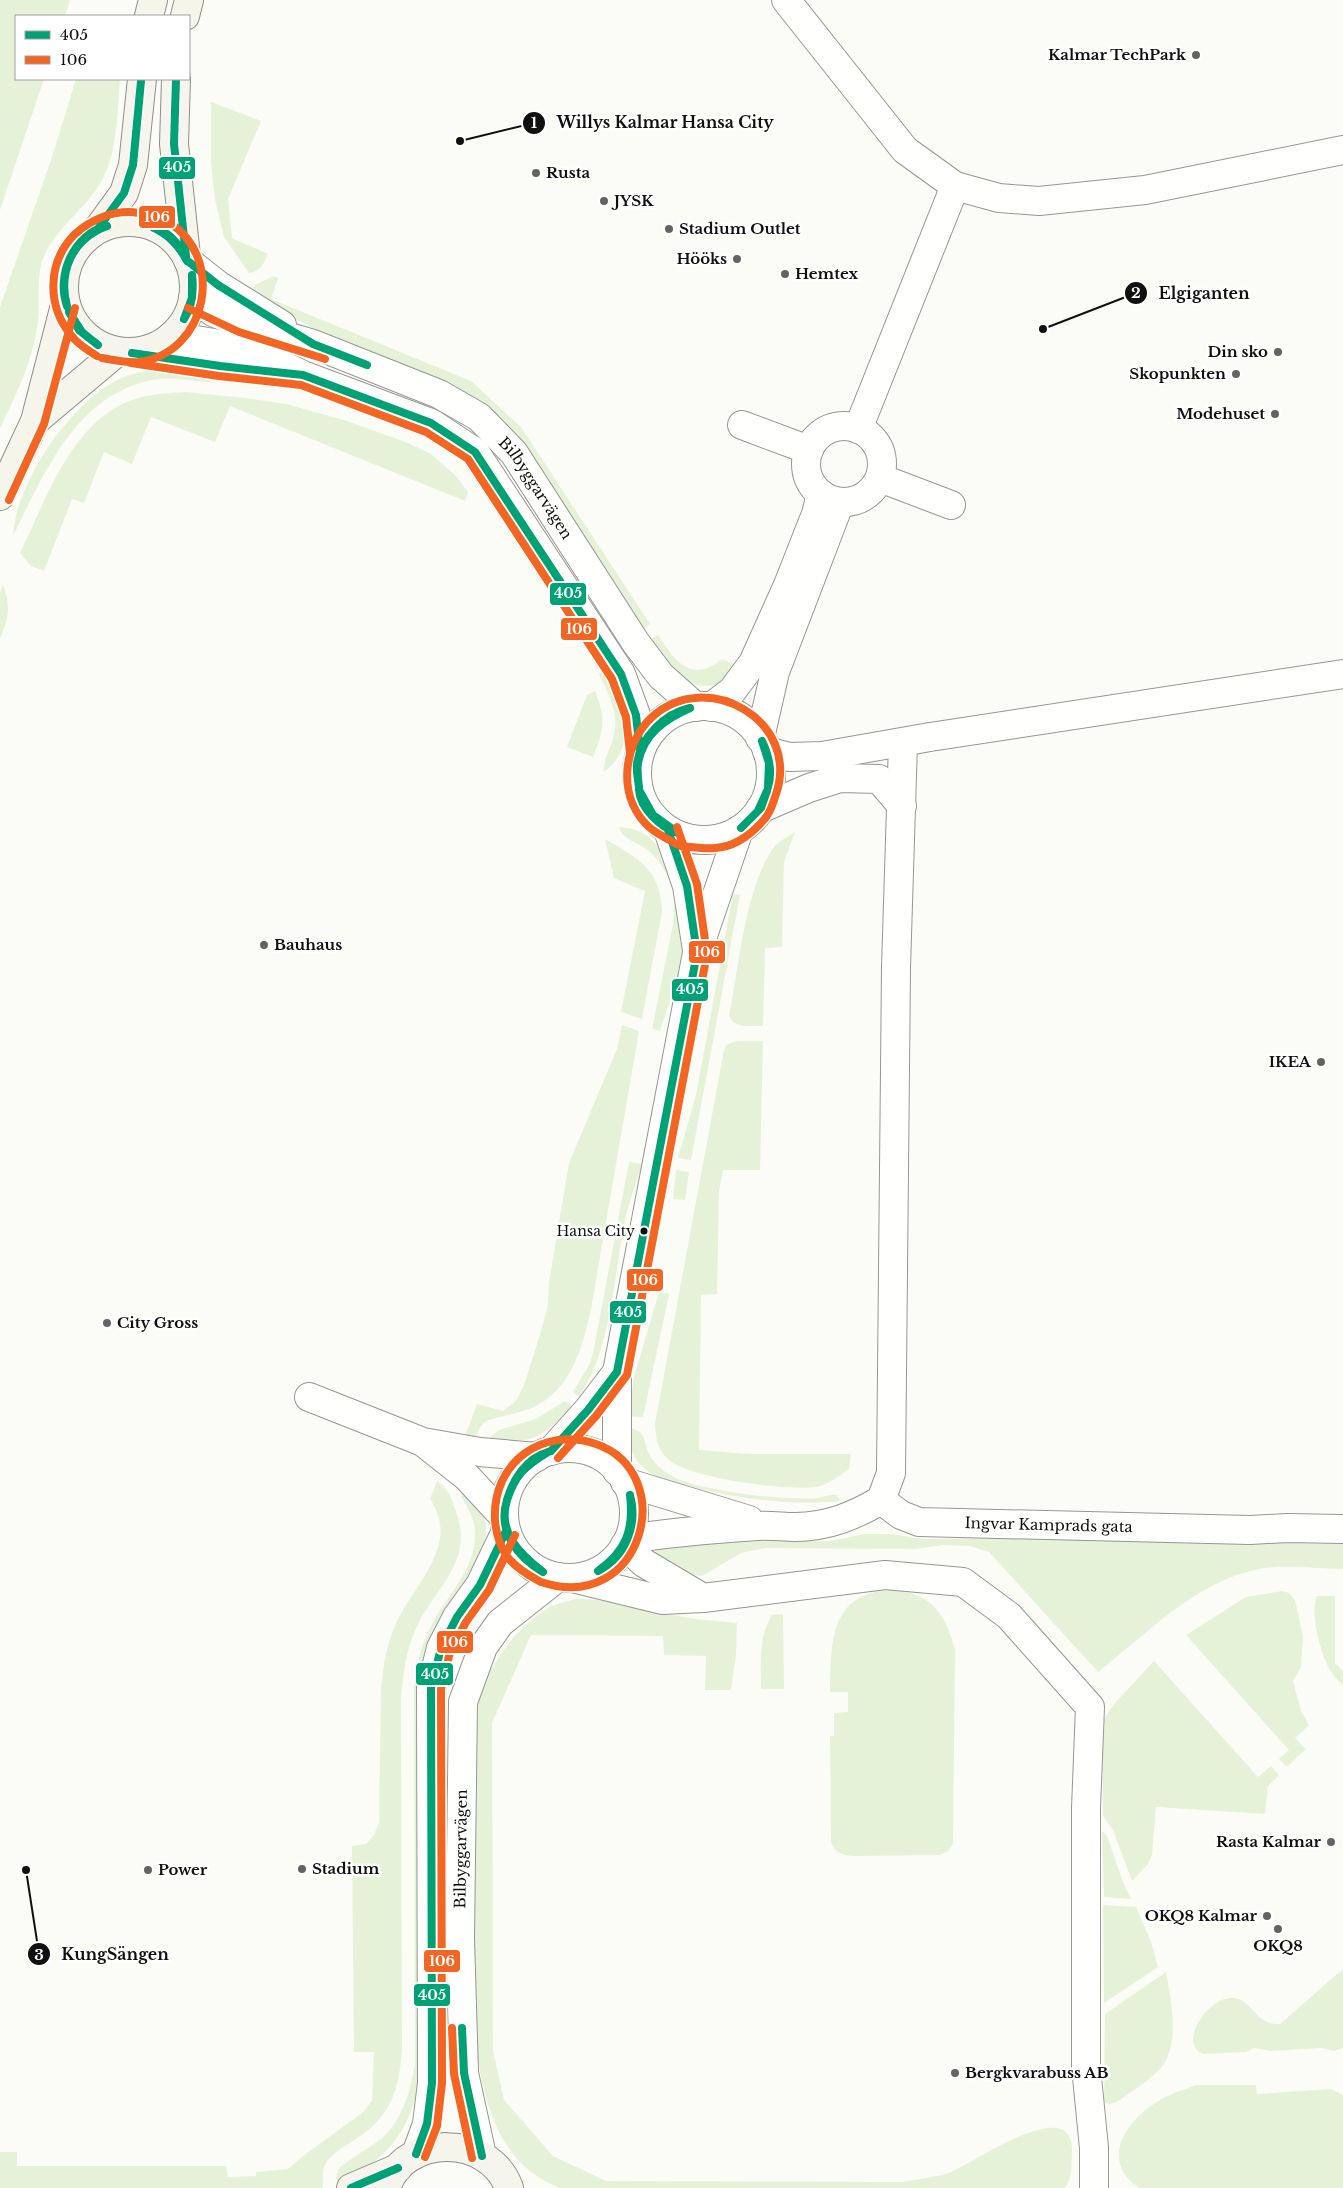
<svg xmlns="http://www.w3.org/2000/svg" width="1343" height="2188" font-family="'Libre Baskerville',serif">
	<style>
		.grass { fill: #e5f2d7 }
		.lines { fill: none; stroke-linecap: round; stroke-linejoin: round }
		.minor-casing { stroke: #969694; stroke-width: 30 }
		.secondary-casing { stroke: #8d8d8b; stroke-width: 30 }
		.minor { stroke: #fffffe; stroke-width: 28 }
		.secondary { stroke: #f5f5ec; stroke-width: 28 }
		.bus-1-casing { stroke: #fff; stroke-width: 11 }
		.bus-2-casing { stroke: #fff; stroke-width: 11 }
		.bus-1 { stroke: #00a174; stroke-width: 8 }
		.bus-2 { stroke: #f26522; stroke-width: 8 }
		.poi-dot { fill: #636361; stroke: #fff; stroke-width: 2 }
		.bus-dot { fill: #101010; stroke: #fff; stroke-width: 2 }
		.labels { text-anchor: middle; stroke-width: 5; stroke-linejoin: round; paint-order: stroke }
		.bus-label { font-size: 14px; fill: #101010; stroke: #fff; text-anchor: end }
		.poi-label { font-size: 15px; font-weight: bold; fill: #101010; stroke: #fff; text-anchor: start }
		.street-label { font-size: 15px; fill: #101010; stroke: #fff }
		.leader { fill: none; stroke: #101010; stroke-width: 2 }
		.callout-dot { fill: #101010; stroke: #fff; stroke-width: 2 }
		.mark-label { font-size: 15px; text-anchor: middle; font-weight: bold; fill: #fff }
		.callout-label { font-size: 16px; text-anchor: middle; font-weight: bold; fill: #101010; stroke: #fff; stroke-width: 5; stroke-linejoin: round; paint-order: stroke }
		.line-badge { stroke: #fff; stroke-width: 2 }
		.badge-label { font-size: 14px; text-anchor: middle; font-weight: bold; fill: #fff }
	</style>
	<rect width="100%" height="100%" fill="#fcfcf7"/>
	<path class="grass" d="M 0,0 L 70,0 L 65,16 L 16,16 L 16,79 L 44,79 L 0,210 Z
		M 76,79 L 120,79 C 117,113 118,152 101,182 C 84,212 50,231 41,265 C 37,282 40,303 38,321 C 33,361 17,393 0,428 L 0,307 L 52,157 Z
		M 211,102 L 261,121 L 228,199 L 232,238 L 268,254 C 263,264 262,271 249,273 L 224,237 L 215,200 L 211,163 Z
		M 274,276 L 278,278 L 271,299 L 471,381 L 521,427 L 650,624 L 643,629 L 519,440 L 501,420 L 480,402 L 309,326 L 249,296 L 255,285 Z
		M 169,369 L 213,372 L 210,382 C 193,381 173,377 157,379 C 77,392 45,472 13,536 C 16,482 69,405 117,380 C 134,372 151,370 169,369 Z
		M 186,392 L 245,398 L 286,404 L 347,421 L 408,443 L 431,454 L 441,463 L 456,476 L 468,492 L 465,501 L 230,406 L 215,442 L 151,417 L 132,464 L 104,452 L 84,503 L 72,499 L 44,571 L 31,566 L 20,553 C 46,500 70,425 129,401 C 148,394 167,393 186,392 Z
		M 3,584 C 11,608 9,616 0,639 L 0,593 Z
		M 658,635 C 675,661 691,684 722,659 L 736,665 C 734,669 731,675 728,678 C 713,691 690,687 676,674 C 666,665 658,651 650,640 Z
		M 603,670 C 621,704 641,744 604,772 C 603,761 608,752 612,742 C 621,717 610,696 599,674 Z
		M 595,691 C 606,718 604,730 593,757 L 567,747 L 587,695 Z
		M 619,827 C 654,829 666,853 672,884 C 666,872 659,860 649,851 C 640,843 622,840 619,827 Z
		M 795,832 L 784,862 L 782,947 L 765,948 L 763,1026 L 742,1026 L 733,1022 L 729,1016 C 738,970 747,878 776,845 C 781,840 789,836 795,832 Z
		M 605,839 C 638,858 661,870 662,912 L 642,1019 L 621,1012 L 645,891 L 614,878 Z
		M 733,894 L 740,895 L 691,1160 L 678,1158 L 696,1095 Z
		M 675,896 L 686,936 L 682,965 L 660,1031 L 652,1029 L 673,924 Z
		M 622,1025 L 639,1031 L 591,1309 C 583,1345 573,1385 538,1405 C 523,1413 503,1415 486,1421 L 480,1427 L 476,1438 L 465,1436 L 477,1404 L 503,1411 L 516,1401 L 524,1385 L 539,1338 L 548,1306 L 549,1283 L 569,1163 L 617,1049 Z
		M 737,1041 L 763,1041 L 760,1170 L 723,1170 L 719,1192 L 717,1294 L 701,1295 L 699,1450 L 750,1454 L 851,1454 L 849,1469 C 839,1476 828,1485 816,1487 C 788,1491 687,1478 668,1459 C 657,1449 656,1438 655,1424 L 724,1050 L 726,1045 Z
		M 629,1162 L 642,1164 C 637,1182 630,1199 626,1216 C 613,1276 613,1345 579,1397 L 573,1392 L 589,1365 L 593,1354 Z
		M 676,1170 L 689,1172 L 685,1200 L 673,1199 Z
		M 659,1292 L 669,1294 L 643,1417 L 628,1416 L 634,1377 Z
		M 565,1401 L 573,1406 C 540,1438 537,1443 490,1441 L 490,1437 L 499,1430 L 536,1419 Z
		M 628,1428 C 648,1431 642,1439 649,1454 C 654,1465 667,1474 678,1479 C 700,1489 765,1498 791,1498 C 800,1498 809,1499 817,1498 C 824,1497 829,1494 836,1495 L 841,1501 C 790,1506 737,1499 688,1486 C 673,1482 657,1479 645,1469 C 632,1459 628,1443 628,1428 Z
		M 437,1481 C 448,1489 451,1496 455,1509 C 475,1561 438,1584 417,1626 C 406,1650 403,1674 401,1700 L 402,2050 C 399,2090 391,2116 356,2139 C 347,2145 332,2153 326,2163 C 320,2171 325,2181 322,2188 L 0,2188 L 0,2152 L 17,2152 L 17,2166 L 226,2166 L 228,2177 L 256,2176 L 256,2172 L 288,2169 L 303,2156 L 362,2113 L 372,2101 L 374,2052 L 354,2052 L 352,1846 L 366,1844 L 374,1835 L 379,1822 L 381,1690 C 383,1668 386,1646 395,1626 C 412,1585 462,1546 430,1499 Z
		M 464,1489 C 470,1496 477,1503 481,1510 C 502,1546 450,1599 435,1628 C 425,1647 421,1666 418,1687 L 419,2081 C 410,2133 385,2161 338,2184 L 336,2177 L 339,2168 C 351,2158 364,2151 377,2142 C 402,2124 410,2092 415,2064 L 414,1686 C 417,1664 421,1644 432,1624 C 449,1592 481,1564 474,1524 C 472,1514 466,1505 461,1496 Z
		M 865,1534 L 890,1534 L 924,1539 L 1008,1538 L 1343,1544 L 1343,1569 C 1320,1569 1296,1566 1274,1567 C 1203,1573 1151,1631 1098,1672 L 989,1552 L 970,1546 L 943,1545 L 915,1549 L 765,1548 L 741,1553 L 702,1576 L 686,1574 L 655,1557 L 657,1549 C 710,1530 772,1542 827,1541 C 840,1540 853,1536 865,1534 Z
		M 891,1590 C 931,1592 946,1614 955,1650 L 953,1844 L 948,1851 L 940,1855 L 853,1856 C 842,1855 835,1853 831,1842 L 830,1736 L 834,1736 L 834,1713 L 848,1712 L 848,1692 L 830,1692 C 831,1643 829,1593 891,1590 Z
		M 1282,1591 L 1289,1593 L 1295,1600 L 1303,1636 L 1301,1667 L 1293,1681 L 1301,1711 L 1309,1725 L 1295,1738 L 1306,1749 L 1287,1767 L 1279,1759 L 1289,1750 L 1186,1635 L 1246,1597 Z
		M 1317,1596 L 1335,1596 L 1335,1663 L 1343,1672 L 1343,1685 C 1339,1681 1333,1676 1330,1670 C 1321,1654 1309,1613 1317,1596 Z
		M 575,1599 C 613,1598 646,1610 683,1617 C 701,1620 719,1621 737,1623 L 736,1654 L 731,1690 L 705,1690 L 706,1656 L 664,1655 L 663,1636 L 531,1635 L 492,1723 L 493,2050 L 504,2100 L 553,2156 L 606,2181 L 902,2182 C 917,2179 933,2178 948,2173 C 968,2167 1074,2090 1072,2151 C 1071,2165 1073,2177 1065,2188 L 560,2188 C 498,2166 482,2097 475,2038 L 475,1730 C 476,1720 476,1710 479,1700 C 487,1666 519,1624 550,1607 C 557,1603 567,1602 575,1599 Z
		M 783,1614 L 784,1689 L 761,1689 C 761,1663 758,1638 772,1615 Z
		M 1154,1661 L 1258,1777 L 1271,1766 L 1279,1775 L 1268,1786 L 1265,1814 L 1156,1807 L 1152,1855 L 1148,1864 L 1132,1881 L 1113,1830 L 1103,1816 L 1102,1734 L 1104,1719 L 1114,1704 Z
		M 1102,1831 L 1107,1836 L 1123,1882 L 1131,1899 L 1104,1897 Z
		M 1103,1905 L 1136,1907 L 1151,1942 L 1158,1967 L 1104,2003 Z
		M 1343,1969 L 1343,2048 L 1334,2051 L 1321,2048 L 1271,2051 L 1254,2048 L 1246,2052 L 1203,2054 C 1176,2044 1210,1993 1235,1998 C 1253,2001 1256,2026 1280,2024 Z
		M 1166,1972 C 1171,1999 1181,2046 1160,2069 C 1148,2082 1130,2092 1117,2102 L 1109,2104 L 1104,2102 L 1105,2014 Z
		M 1196,2085 L 1256,2085 L 1257,2094 L 1331,2089 L 1343,2095 L 1343,2188 L 1139,2188 C 1098,2160 1127,2119 1160,2100 C 1171,2093 1185,2090 1196,2085 Z"/>
	<g class="lines">
		<defs>
			<g id="minor">
				<path d="M 786,0 L 905,150 L 955,186 L 999,198 L 1039,201 L 1145,190 L 1343,150"/>
				<path d="M 189,262 L 218,285 L 282,325"/>
				<path id="s1" d="M 193,299 L 213,312 L 232,320 L 313,344 L 439,394 L 479,417 L 514,453 L 636,643 L 661,676 L 696,707"/>
				<path d="M 172,336 L 226,345 L 263,356 L 303,375 L 431,423 L 475,452 L 621,674 L 636,715 L 640,752"/>
				<path d="M 132,353 L 271,372"/>
				<path d="M 742,425 L 809,450"/>
				<circle cx="844" cy="464" r="38"/>
				<path d="M 858,429 L 955,186"/>
				<path d="M 880,478 L 951,505"/>
				<circle cx="704" cy="773" r="67"/>
				<path d="M 711,707 L 732,691 L 753,663 L 788,585 L 816,514 L 821,494"/>
				<path d="M 760,738 L 775,672 L 837,510 L 843,502"/>
				<path d="M 767,751 L 789,757 L 822,756 L 930,737 L 1343,674"/>
				<path d="M 760,809 L 809,788 L 840,778 L 879,779 L 902,806"/>
				<path d="M 668,830 L 687,886 L 697,950"/>
				<path d="M 309,1397 L 423,1442 L 480,1452 L 537,1457"/>
				<path d="M 424,1443 L 467,1477 L 504,1517"/>
				<circle cx="569" cy="1513" r="65"/>
				<path d="M 551,1451 L 588,1410 L 617,1372"/>
				<path d="M 617,1471 L 617,1372 L 670,1094 L 697,953 L 739,830"/>
				<path d="M 625,1482 L 749,1520"/>
				<path d="M 881,1500 L 891,1473 L 896,968 L 903,743"/>
				<path id="s2" d="M 881,1500 L 901,1515 L 919,1522 L 1250,1530 L 1287,1528 L 1343,1529"/>
				<path d="M 629,1539 C 671,1532 714,1529 757,1526 C 770,1525 783,1527 795,1527 C 827,1527 854,1516 881,1500"/>
				<path d="M 625,1545 L 644,1563 L 703,1598"/>
				<path d="M 572,1578 L 662,1600 L 703,1598 L 885,1575 L 963,1582 L 1009,1616 L 1090,1707 L 1086,1808 L 1086,2067 L 1094,2148 L 1094,2188"/>
				<path d="M 416,2154 L 427,2124 L 432,2083 L 431,1688 L 441,1648 L 457,1617 L 480,1585 L 506,1531"/>
				<path id="s3" d="M 482,2156 L 464,2073 L 460,1938 L 463,1702 L 483,1647 L 500,1623 L 558,1577"/>
			</g>
			<path id="secondary" d="M 149,16 L 153,0
				M 185,16 L 189,0
				M 176,79 L 174,144 L 186,256
				M64 287a65 65 0 1 1 130 0a65 65 0 1 1-130 0Z
				M 97,230 L 124,193 L 133,165 L 142,79
				M 35,421 L 117,352
				M 0,496 L 35,421 L 65,305
				M 351,2188 L 398,2168
				M 386,2188 C 404,2133 490,2134 509,2188"/>
		</defs>
		<use href="#minor" class="minor-casing"/>
		<use href="#secondary" class="secondary-casing"/>
		<use href="#minor" class="minor"/>
		<use href="#secondary" class="secondary"/>
		<defs>
			<path id="bus-1" d="M 176,79 L 174,144 L 186,256
				M 154,228 C 170,232 181,246 187,261
				M 154,228 C 170,236 179,246 187,261
				M 97,230 L 124,193 L 133,165 L 141,81
				M 189,262 L 218,285 L 313,344 L 367,365
				M 67,306 C 56,276 73,234 107,226
				M 67,306 C 58,272 72,239 107,226
				M 69,312 L 82,332 L 98,345
				M 69,312 L 79,330 L 98,345
				M 184,319 L 192,298 L 192,275
				M 184,319 C 193,305 194,291 192,275
				M 132,353 L 220,366 L 303,375 L 431,423 L 475,452 L 621,674 L 636,715 L 640,752
				M 762,741 C 769,756 773,771 768,787
				M 762,741 L 769,763 L 768,787
				M 639,787 C 638,779 636,771 637,763 C 641,737 664,714 690,708
				M 639,787 C 638,780 637,771 638,763 C 643,734 665,719 690,708
				M 639,790 L 653,815 L 678,833
				M 639,790 C 640,808 661,828 678,833
				M 741,828 L 758,811 L 767,791
				M 741,828 L 761,808 L 767,791
				M 551,1451 L 588,1410 L 617,1372 L 697,953 L 687,886 L 668,830
				M 507,1500 C 497,1533 520,1554 543,1572
				M 507,1500 C 497,1532 518,1557 543,1572
				M 507,1500 C 513,1480 526,1458 548,1452
				M 507,1500 C 515,1475 525,1466 548,1452
				M 598,1571 C 627,1550 634,1529 630,1495
				M 598,1571 C 626,1557 638,1524 630,1495
				M 462,2028 L 464,2073 L 482,2156
				M 416,2154 L 427,2124 L 432,2083 L 431,1688 L 441,1648 L 457,1617 L 480,1585 L 506,1531
				M 351,2188 L 398,2168"/>
			<path id="bus-2" d="M 188,308 L 239,332 L 325,359
				M 97,356 C 88,350 78,345 71,335 C 47,306 47,263 74,235 C 91,219 115,209 139,213 C 149,215 159,217 168,222 C 226,257 208,353 139,362 C 126,363 114,360 102,358
				M 131,363 L 219,376 L 301,385 L 426,432 L 468,459 L 612,679 L 626,717 L 630,753
				M 9,500 L 44,424 L 75,308
				M 676,844 C 666,837 653,833 645,823 C 617,793 624,743 652,717 C 707,667 801,721 776,794 C 772,806 770,814 761,823 C 749,836 733,847 715,848 C 704,849 693,847 681,846
				M 558,1458 L 596,1416 L 627,1375 L 707,954 L 697,884 L 677,827
				M 539,1581 C 530,1576 518,1569 511,1561 C 501,1551 496,1534 495,1520 C 492,1462 543,1426 596,1444 C 680,1473 643,1616 541,1582
				M 452,2028 L 454,2074 L 472,2158
				M 425,2157 L 437,2126 L 442,2083 L 441,1689 L 450,1652 L 466,1622 L 489,1590 L 515,1535"/>
		</defs>
		<use href="#bus-1" class="bus-1-casing"/>
		<use href="#bus-2" class="bus-2-casing"/>
		<use href="#bus-1" class="bus-1"/>
		<use href="#bus-2" class="bus-2"/>
	</g>
	<g class="poi-dot">
		<circle cx="1196" cy="55" r="5"/>
		<circle cx="536" cy="173" r="5"/>
		<circle cx="604" cy="201" r="5"/>
		<circle cx="669" cy="229" r="5"/>
		<circle cx="737" cy="259" r="5"/>
		<circle cx="785" cy="274" r="5"/>
		<circle cx="1278" cy="352" r="5"/>
		<circle cx="1236" cy="374" r="5"/>
		<circle cx="1275" cy="414" r="5"/>
		<circle cx="264" cy="945" r="5"/>
		<circle cx="1321" cy="1062" r="5"/>
		<circle cx="107" cy="1323" r="5"/>
		<circle cx="1331" cy="1842" r="5"/>
		<circle cx="302" cy="1869" r="5"/>
		<circle cx="148" cy="1870" r="5"/>
		<circle cx="1267" cy="1916" r="5"/>
		<circle cx="1278" cy="1929" r="5"/>
		<circle cx="955" cy="2073" r="5"/>
	</g>
	<circle class="bus-dot" cx="644" cy="1231" r="4.5"/>
	<g class="labels">
		<g class="bus-label">
			<text x="635" y="1236">Hansa City</text>
		</g>
		<g class="poi-label">
			<text x="1186" y="60" text-anchor="end">Kalmar TechPark</text>
			<text x="546" y="178">Rusta</text>
			<text x="614" y="206">JYSK</text>
			<text x="679" y="234">Stadium Outlet</text>
			<text x="727" y="264" text-anchor="end">Hööks</text>
			<text x="795" y="279">Hemtex</text>
			<text x="1268" y="357" text-anchor="end">Din sko</text>
			<text x="1226" y="379" text-anchor="end">Skopunkten</text>
			<text x="1265" y="419" text-anchor="end">Modehuset</text>
			<text x="274" y="950">Bauhaus</text>
			<text x="1311" y="1067" text-anchor="end">IKEA</text>
			<text x="117" y="1328">City Gross</text>
			<text x="1321" y="1847" text-anchor="end">Rasta Kalmar</text>
			<text x="312" y="1874">Stadium</text>
			<text x="158" y="1875">Power</text>
			<text x="1257" y="1921" text-anchor="end">OKQ8 Kalmar</text>
			<text x="1278" y="1951" text-anchor="middle">OKQ8</text>
			<text x="965" y="2078">Bergkvarabuss AB</text>
		</g>
		<g class="street-label">
			<text dy="5" stroke="none"><textPath href="#s1" startOffset="402">Bilbyggarvägen</textPath></text>
			<text dy="5" stroke="none"><textPath href="#s2" startOffset="174">Ingvar Kamprads gata</textPath></text>
			<text dy="5" stroke="none"><textPath href="#s3" startOffset="309">Bilbyggarvägen</textPath></text>
		</g>
	</g>
	<path class="leader" d="M460 141L534 123M1043 329L1136 293M26 1870L39 1954"/>
	<g class="callout-dot">
		<circle cx="460" cy="141" r="5"/>
		<circle cx="1043" cy="329" r="5"/>
		<circle cx="26" cy="1870" r="5"/>
		<circle cx="534" cy="123" r="12"/>
		<circle cx="1136" cy="293" r="12"/>
		<circle cx="39" cy="1954" r="12"/>
	</g>
	<g class="mark-label">
		<text x="534" y="128">1</text>
		<text x="1136" y="298">2</text>
		<text x="39" y="1960">3</text>
	</g>
	<g class="callout-label">
		<text x="665" y="128">Willys Kalmar Hansa City</text>
		<text x="1204" y="299">Elgiganten</text>
		<text x="115" y="1960">KungSängen</text>
	</g>
	<g class="line-badge">
		<rect x="158" y="156" width="38" height="24" rx="5" fill="#00a174"/>
		<rect x="138" y="205" width="38" height="24" rx="5" fill="#f26522"/>
		<rect x="549" y="582" width="38" height="24" rx="5" fill="#00a174"/>
		<rect x="560" y="617" width="38" height="24" rx="5" fill="#f26522"/>
		<rect x="688" y="940" width="38" height="24" rx="5" fill="#f26522"/>
		<rect x="671" y="978" width="38" height="24" rx="5" fill="#00a174"/>
		<rect x="626" y="1268" width="38" height="24" rx="5" fill="#f26522"/>
		<rect x="609" y="1300" width="38" height="24" rx="5" fill="#00a174"/>
		<rect x="436" y="1630" width="38" height="24" rx="5" fill="#f26522"/>
		<rect x="415" y="1662" width="39" height="24" rx="5" fill="#00a174"/>
		<rect x="423" y="1949" width="38" height="24" rx="5" fill="#f26522"/>
		<rect x="413" y="1983" width="38" height="24" rx="5" fill="#00a174"/>
	</g>
	<g class="badge-label">
		<text x="177" y="172">405</text>
		<text x="157" y="222">106</text>
		<text x="568" y="598">405</text>
		<text x="579" y="634">106</text>
		<text x="707" y="957">106</text>
		<text x="690" y="994">405</text>
		<text x="645" y="1285">106</text>
		<text x="628" y="1317">405</text>
		<text x="455" y="1647">106</text>
		<text x="435" y="1679">405</text>
		<text x="442" y="1966">106</text>
		<text x="432" y="2000">405</text>
	</g>
	<rect x="15" y="15" width="175" height="65" fill="#ffffff" stroke="#9f9f9f"/>
	<rect x="25" y="31" width="25" height="8" fill="#00a174" stroke="#9f9f9f"/>
	<text x="60" y="40" font-size="15" fill="#101010">405</text>
	<rect x="25" y="56" width="25" height="8" fill="#f26522" stroke="#9f9f9f"/>
	<text x="60" y="65" font-size="15" fill="#101010">106</text>
</svg>
